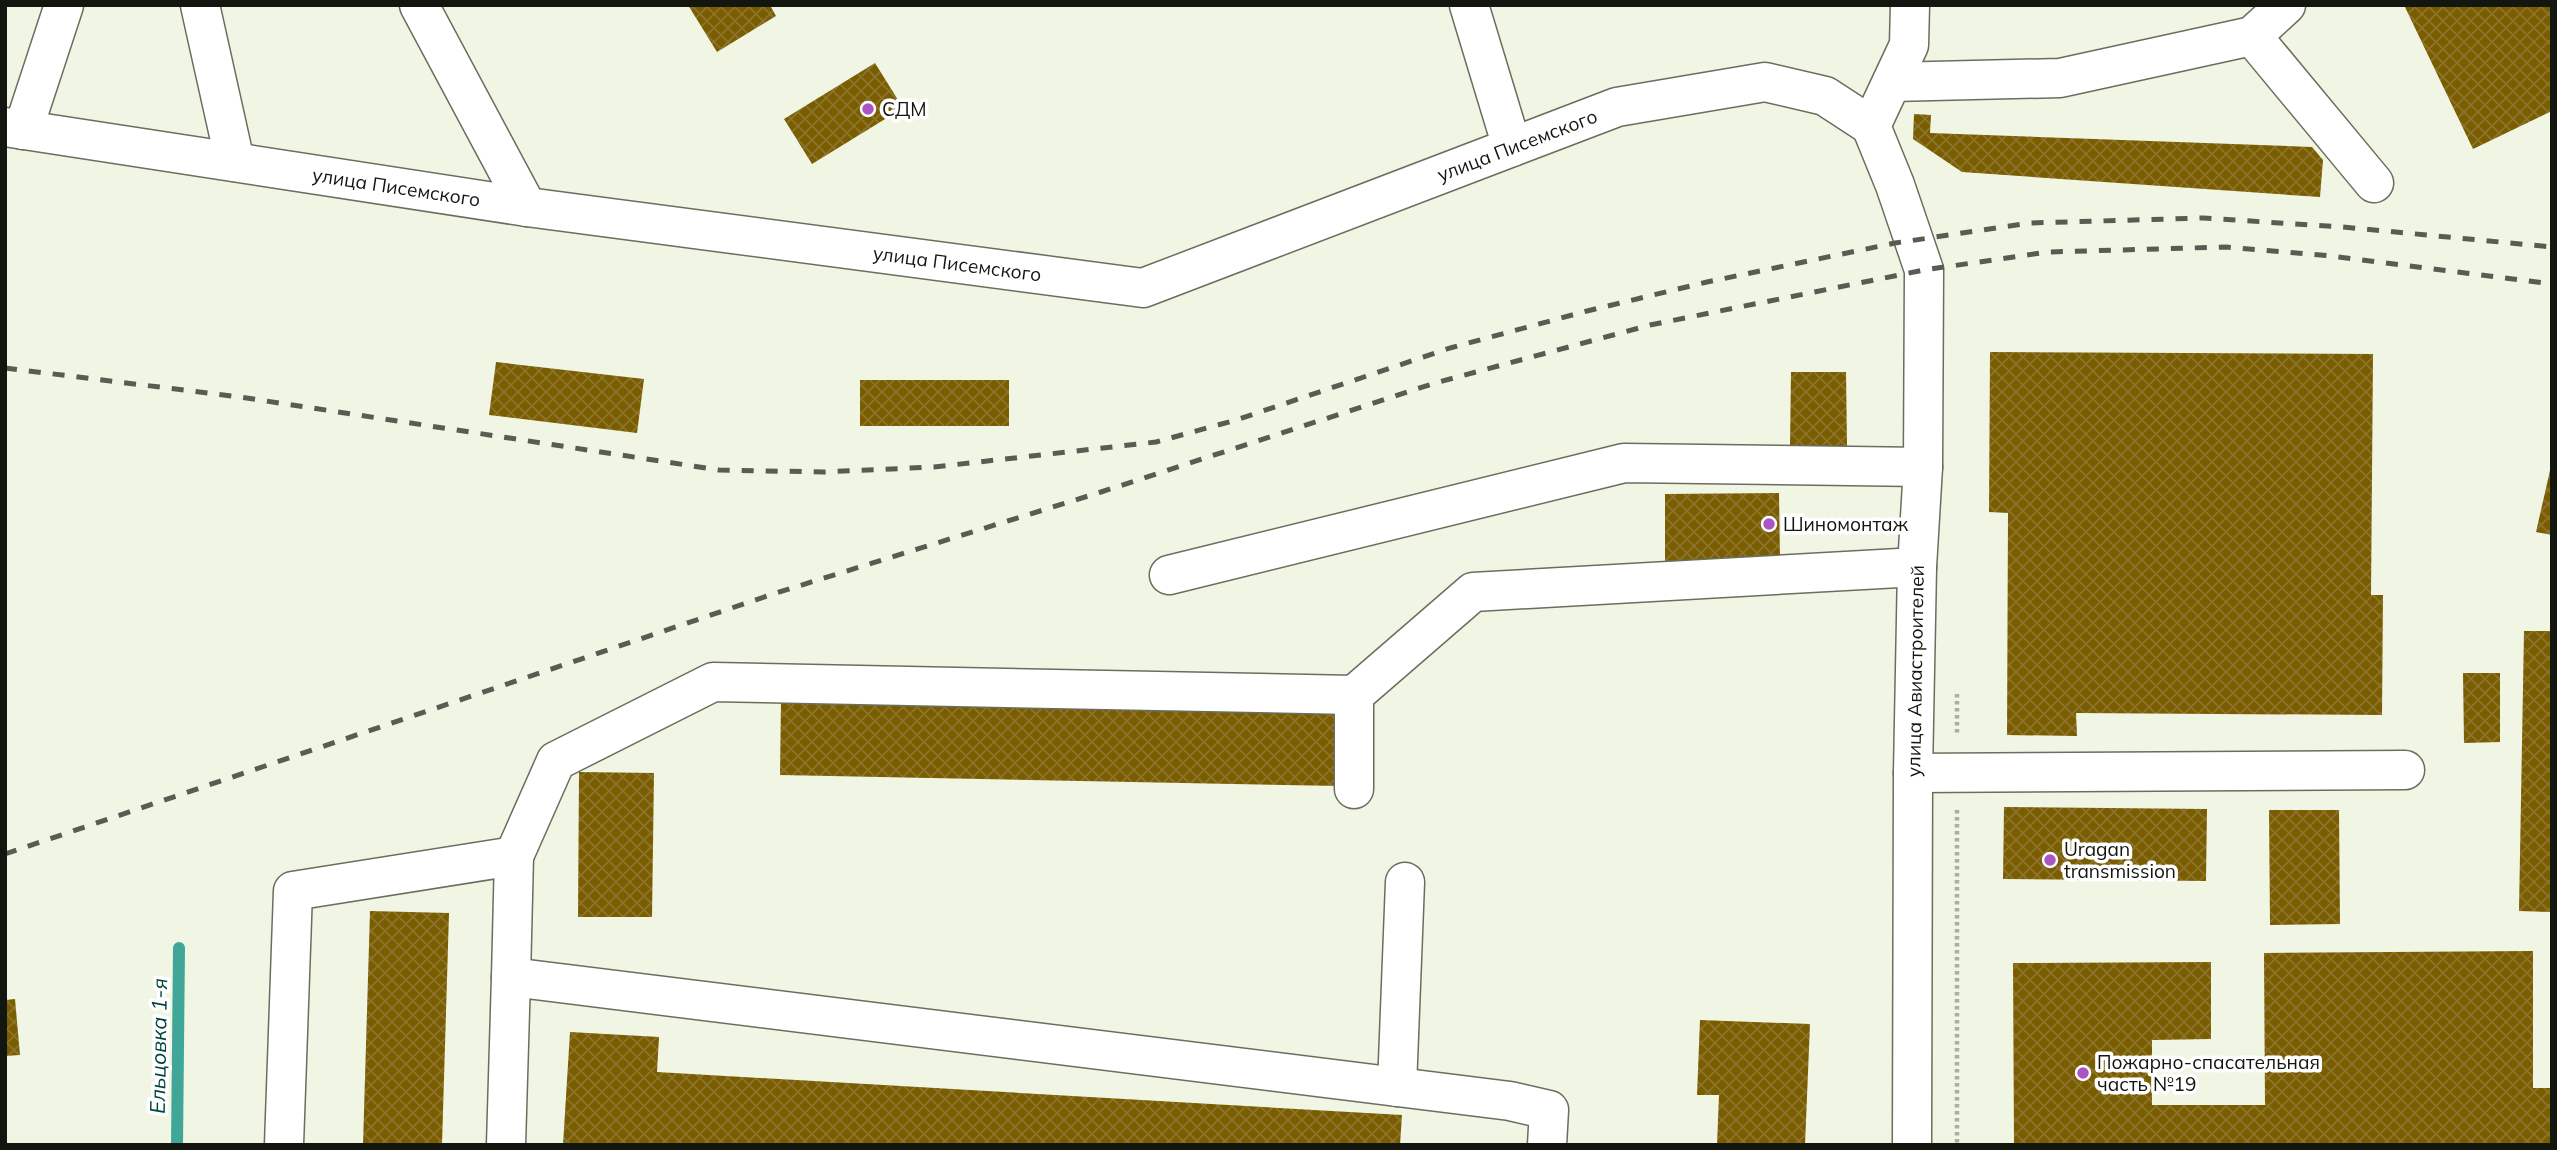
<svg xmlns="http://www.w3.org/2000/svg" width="2557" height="1150" font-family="Mulish,sans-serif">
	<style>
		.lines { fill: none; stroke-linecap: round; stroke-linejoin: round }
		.stream { stroke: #40a798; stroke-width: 12 }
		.building { fill: url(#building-cross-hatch) }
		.minor-casing { stroke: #6a6e5e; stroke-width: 41 }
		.path { stroke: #abaea0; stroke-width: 4.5; stroke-dasharray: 3.5 3.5; stroke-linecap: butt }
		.minor { stroke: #fff; stroke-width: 38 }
		.rail { stroke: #595c52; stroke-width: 5; stroke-dasharray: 12 12; stroke-linecap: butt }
		.poi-dot { fill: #ab55c3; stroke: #fff; stroke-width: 2.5 }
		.labels { text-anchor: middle; stroke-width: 7; stroke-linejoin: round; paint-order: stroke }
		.poi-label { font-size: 19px; fill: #13150f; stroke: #fff; text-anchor: start }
		.street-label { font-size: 19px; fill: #13150f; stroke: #fff }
		.water-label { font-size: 21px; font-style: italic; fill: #00453d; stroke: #fff }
	</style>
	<defs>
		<pattern id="building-cross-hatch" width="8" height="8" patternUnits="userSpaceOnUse" patternTransform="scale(1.75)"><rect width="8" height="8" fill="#7b5d00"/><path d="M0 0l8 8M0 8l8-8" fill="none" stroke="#8a742e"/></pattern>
	</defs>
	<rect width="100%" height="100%" fill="#f1f5e3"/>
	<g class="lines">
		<path class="stream" d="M 177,1145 L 179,948"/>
	</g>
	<path class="building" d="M 688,5 L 770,5 L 776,16 L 717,52 Z
		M 2404,5 L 2552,5 L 2552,111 L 2473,149 Z
		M 875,63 L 903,108 L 812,164 L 784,119 Z
		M 1914,114 L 1931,115 L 1930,133 L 2312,147 L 2323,160 L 2320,197 L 1962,172 L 1913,139 Z
		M 1990,352 L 2373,354 L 2371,595 L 2383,595 L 2382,715 L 2076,713 L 2077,736 L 2007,735 L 2008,513 L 1989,512 Z
		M 496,362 L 644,379 L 637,433 L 489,415 Z
		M 1791,372 L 1846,372 L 1847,446 L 1790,446 Z
		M 860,380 L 1009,380 L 1009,426 L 860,426 Z
		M 2551,466 L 2552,466 L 2552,535 L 2536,532 Z
		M 1779,493 L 1780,559 L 1665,562 L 1665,494 Z
		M 2524,631 L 2552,631 L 2552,912 L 2519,911 Z
		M 2463,673 L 2500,673 L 2500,742 L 2464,743 Z
		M 781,700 L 1341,710 L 1340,786 L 780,775 Z
		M 579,772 L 654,773 L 652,917 L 578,917 Z
		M 2004,807 L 2207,809 L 2206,881 L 2003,879 Z
		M 2269,810 L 2339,810 L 2340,924 L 2270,925 Z
		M 370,911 L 449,913 L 442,1145 L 363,1145 Z
		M 2533,951 L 2533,1088 L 2552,1088 L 2552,1145 L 2014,1145 L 2013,963 L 2211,962 L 2211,1039 L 2152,1040 L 2152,1105 L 2265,1105 L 2264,953 Z
		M 15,999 L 20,1055 L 5,1056 L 5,1000 Z
		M 1700,1020 L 1810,1024 L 1805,1145 L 1717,1145 L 1719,1095 L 1697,1095 Z
		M 570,1032 L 659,1037 L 657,1072 L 1402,1115 L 1400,1145 L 563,1145 Z"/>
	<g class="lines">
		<defs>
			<g id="minor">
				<path d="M 200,5 L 235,162"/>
				<path d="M 419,5 L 527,207"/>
				<path d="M 1469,5 L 1512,147"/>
				<path d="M 1910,5 L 1909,45 L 1871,126 L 1895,185 L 1924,270 L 1923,467 L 1917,567 L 1913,773 L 1912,1145"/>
				<path d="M 2252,36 L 2374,183"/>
				<path d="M 1892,82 L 2060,78 L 2252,36 L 2286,5"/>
				<path id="s1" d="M 5,127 L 527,207 L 1143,288 L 1617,107 L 1765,82 L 1825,96 L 1871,126"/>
				<path d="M 23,130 L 64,5"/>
				<path d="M 1169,575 L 1624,463 L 1923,467"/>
				<path d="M 1354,695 L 1354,789"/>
				<path d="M 1913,773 L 2405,770"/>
				<path d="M 514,856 L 556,761 L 713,682 L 1354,695 L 1473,592 L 1917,567"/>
				<path d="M 1397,1087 L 1405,882"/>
				<path d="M 284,1145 L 293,891 L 514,856 L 511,977"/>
				<path d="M 506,1145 L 511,977 L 1510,1101 L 1549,1110 L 1547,1145"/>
			</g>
		</defs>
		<use href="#minor" class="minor-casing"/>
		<path class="path" d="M 1957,694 L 1957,734
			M 1957,810 L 1957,1145"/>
		<use href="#minor" class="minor"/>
		<path class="rail" d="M 5,368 L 240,397 L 719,470 L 823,472 L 934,467 L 1156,442 L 1236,420 L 1450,348 L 1587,311 L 1707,282 L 1895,243 L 2030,223 L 2203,218 L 2343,227 L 2552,247
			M 5,854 L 776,593 L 1101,492 L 1435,383 L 1650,325 L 1924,270 L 2048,252 L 2226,247 L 2331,256 L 2552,284"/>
	</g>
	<g class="poi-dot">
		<circle cx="868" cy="109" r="7"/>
		<circle cx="1769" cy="524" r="7"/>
		<circle cx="2050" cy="860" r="7"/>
		<circle cx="2083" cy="1073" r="7"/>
	</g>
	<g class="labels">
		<g class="poi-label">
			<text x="882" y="116">СДМ</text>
			<text x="1783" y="531">Шиномонтаж</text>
			<text x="2064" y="856">Uragan<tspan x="2064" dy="22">transmission</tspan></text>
			<text x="2097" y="1069">Пожарно-спасательная<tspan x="2097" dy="22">часть №19</tspan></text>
		</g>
		<g class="street-label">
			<text dy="7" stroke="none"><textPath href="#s1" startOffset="1550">улица Писемского</textPath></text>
			<text dy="7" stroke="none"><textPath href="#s1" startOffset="396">улица Писемского</textPath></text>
			<text dy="7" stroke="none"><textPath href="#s1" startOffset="962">улица Писемского</textPath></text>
			<text transform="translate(1915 671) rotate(-89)" y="7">улица Авиастроителей</text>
		</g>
		<g class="water-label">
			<text transform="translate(159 1046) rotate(-89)" y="7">Ельцовка 1-я</text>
		</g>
	</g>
	<rect width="2557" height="1150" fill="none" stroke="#13150f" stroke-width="14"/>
</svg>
